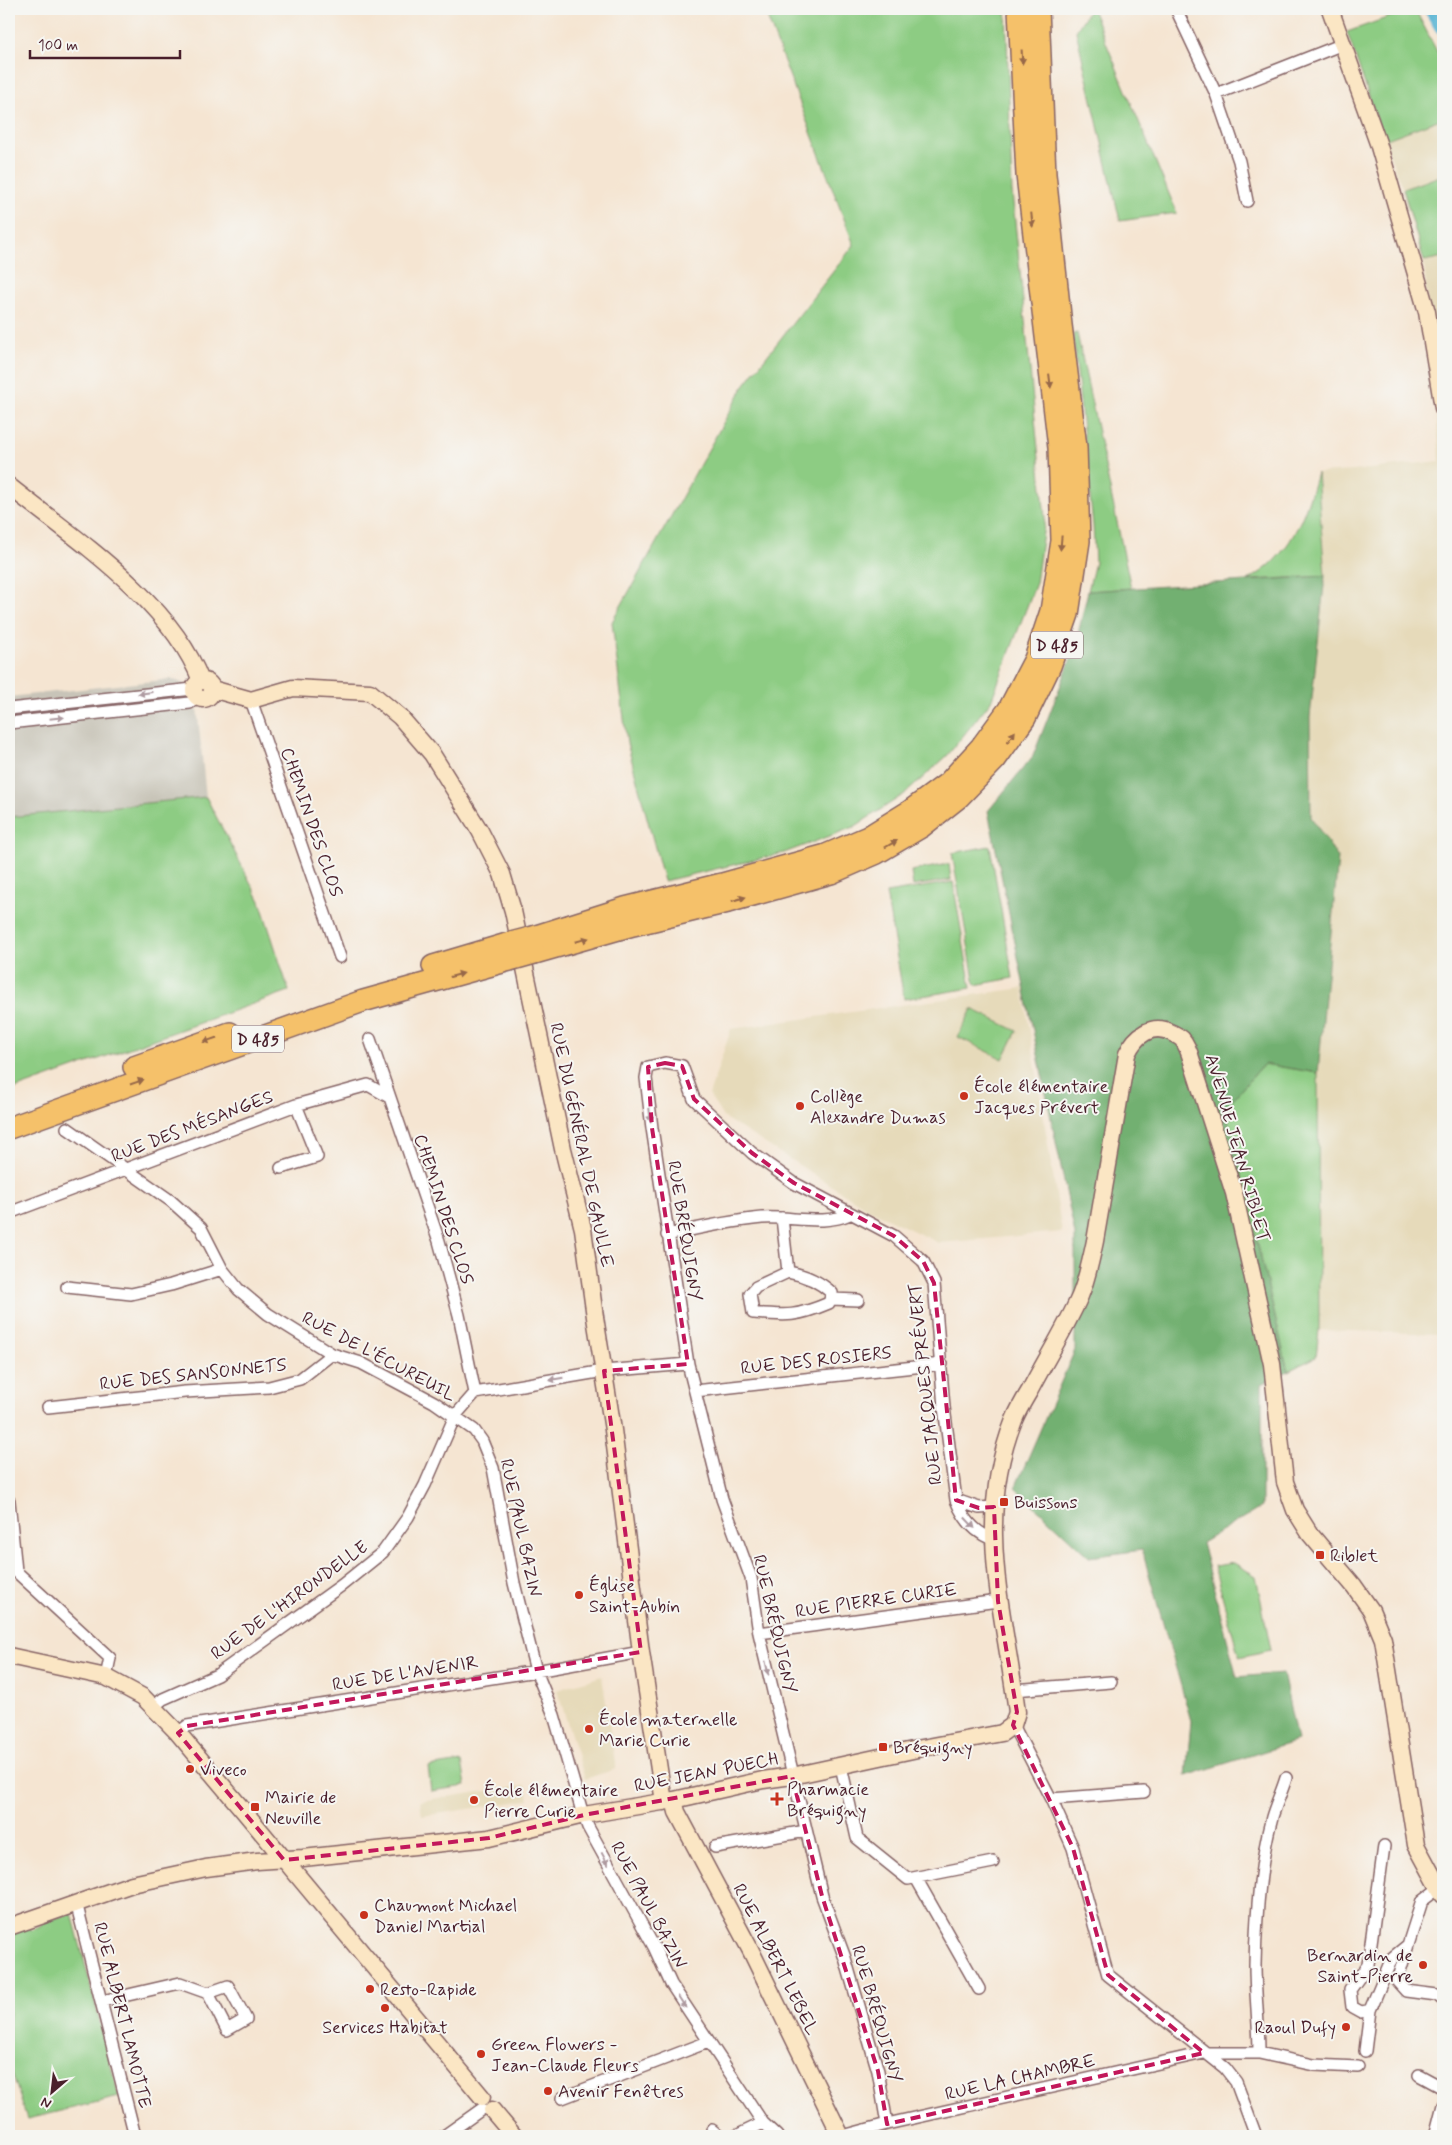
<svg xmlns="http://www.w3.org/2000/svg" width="1452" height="2145" font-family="Mynerve,sans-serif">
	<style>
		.built { fill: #e6daba }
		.industrial { fill: #c8c4b8 }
		.green { fill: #8dcc83; stroke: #6c7657 }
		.forest { fill: #72b071; stroke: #5e684e }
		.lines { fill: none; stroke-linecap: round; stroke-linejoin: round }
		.river { stroke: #55b3d3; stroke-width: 18 }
		.street-casing { stroke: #866465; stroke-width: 14 }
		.secondary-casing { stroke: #866465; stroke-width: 19 }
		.highway-casing { stroke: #866465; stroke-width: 24 }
		.street { stroke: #fff; stroke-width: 11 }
		.secondary { stroke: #fbe6c4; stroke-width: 16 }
		.highway { stroke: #f5c16b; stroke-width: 21 }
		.highway-bridge-casing { stroke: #866465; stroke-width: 24; stroke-linecap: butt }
		.highway-bridge { stroke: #f5c16b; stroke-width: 21 }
		.oneway { fill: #976848 }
		.oneway2 { fill: #ae9aa0 }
		.marked { fill: none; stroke: #c2185b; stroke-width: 4; stroke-dasharray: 10 6; stroke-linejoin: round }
		.poi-dot { fill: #c8321e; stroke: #f6f6f2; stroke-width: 2 }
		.labels { text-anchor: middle; stroke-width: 4; stroke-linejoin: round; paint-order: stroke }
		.shield { fill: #f6f6f2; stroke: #7e6067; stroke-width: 1 }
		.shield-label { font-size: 16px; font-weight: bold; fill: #4a1f2b }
		.street-label { font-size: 18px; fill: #4a1f2b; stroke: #f6f6f2 }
		.poi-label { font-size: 18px; fill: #4a1f2b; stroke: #f6f6f2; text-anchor: start }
	</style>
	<rect width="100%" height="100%" fill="#f6f6f2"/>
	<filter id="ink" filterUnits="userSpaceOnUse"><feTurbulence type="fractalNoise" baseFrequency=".02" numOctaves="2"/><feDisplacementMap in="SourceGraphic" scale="10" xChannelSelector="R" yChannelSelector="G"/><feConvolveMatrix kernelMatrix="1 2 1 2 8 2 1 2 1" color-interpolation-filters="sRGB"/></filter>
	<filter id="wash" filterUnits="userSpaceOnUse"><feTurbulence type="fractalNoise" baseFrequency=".0096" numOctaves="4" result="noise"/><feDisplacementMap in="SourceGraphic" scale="20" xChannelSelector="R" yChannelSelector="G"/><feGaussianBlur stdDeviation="1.12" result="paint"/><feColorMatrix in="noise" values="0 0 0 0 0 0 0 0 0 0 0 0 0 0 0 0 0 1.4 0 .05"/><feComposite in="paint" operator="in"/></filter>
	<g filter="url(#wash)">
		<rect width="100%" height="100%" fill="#f5e5d2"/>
		<path class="built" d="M 1443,118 L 1443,175 L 1403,189 L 1384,140 Z
			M 1443,257 L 1443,1334 L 1319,1330 L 1318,1073 L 1338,858 L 1311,817 L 1310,717 L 1325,576 L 1317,473 L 1353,471 L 1440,461 L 1424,261 Z
			M 1023,988 L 1062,1232 L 939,1243 L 870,1210 L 723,1117 L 709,1095 L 731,1029 Z
			M 602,1676 L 616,1769 L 585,1779 L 557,1690 Z
			M 526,1785 L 529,1800 L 422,1816 L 420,1801 Z"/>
		<path class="industrial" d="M 172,679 L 185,684 L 197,707 L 206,797 L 9,817 L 9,697 Z"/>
		<path class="green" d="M 764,9 L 1006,9 L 1012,192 L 1045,518 L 1036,583 L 991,701 L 947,756 L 906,793 L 854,827 L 784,853 L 664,881 L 627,743 L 612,622 L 745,384 L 854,245 Z
			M 1090,9 L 1092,9 L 1177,213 L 1120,221 L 1076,31 Z
			M 1412,9 L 1415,9 L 1443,63 L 1443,118 L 1384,140 L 1347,32 Z
			M 1443,175 L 1443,257 L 1424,261 L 1403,189 Z
			M 1077,333 L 1131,588 L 1088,591 L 1095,562 L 1093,525 L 1073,334 Z
			M 1317,473 L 1325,576 L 1248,580 C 1290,558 1305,516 1317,473 Z
			M 206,797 L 260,901 L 289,991 L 9,1091 L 9,817 Z
			M 990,846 L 1013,978 L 975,985 L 952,853 Z
			M 949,864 L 951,880 L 913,886 L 911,871 Z
			M 953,882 L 971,988 L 904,999 L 886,893 Z
			M 972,1009 L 1017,1031 L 1003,1059 L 958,1037 Z
			M 1264,1064 L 1318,1073 L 1319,1330 L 1316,1357 L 1288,1371 L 1225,1108 Z
			M 1234,1563 L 1256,1576 L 1271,1650 L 1239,1657 L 1214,1566 Z
			M 462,1762 L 466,1786 L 431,1791 L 428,1767 Z
			M 72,1913 L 119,2097 L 27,2119 L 9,2063 L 9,1933 L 27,1926 L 31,1930 L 40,1927 L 43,1922 Z"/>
		<path class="forest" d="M 1325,576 L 1310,717 L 1311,817 L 1338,858 L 1318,1073 L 1264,1064 L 1225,1108 L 1288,1371 L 1262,1384 L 1262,1507 L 1202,1543 L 1237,1677 L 1283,1673 L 1297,1741 L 1186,1776 L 1191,1721 L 1142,1550 L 1089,1557 L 1015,1488 L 1075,1350 L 1075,1235 L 988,811 L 1033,756 L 1074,651 L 1088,591 Z"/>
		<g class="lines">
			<path class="river" d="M 1433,9 L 1443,26"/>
		</g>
	</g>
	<g filter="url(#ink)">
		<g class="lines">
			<defs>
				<path id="street" d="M 1176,9 L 1216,94
					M 1247,201 L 1239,161 L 1216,94 L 1343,44
					M 251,700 L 340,957
					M 9,709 L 193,689
					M 9,723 L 190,703 L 197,697
					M 370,1039 L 439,1241 L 459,1315 L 475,1393
					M 67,1128 L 171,1201 L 201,1228 L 222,1269 L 238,1289 L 268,1314 L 332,1354 L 361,1363 L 434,1402 L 474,1430 L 482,1441 L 493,1468 L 514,1583 L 536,1671 L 554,1715 L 581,1808 L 588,1827 L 654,1947 L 671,1984 L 763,2123 L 777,2136
					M 281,1168 L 317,1157 L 296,1105
					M 9,1213 L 296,1105 L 368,1085 L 389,1097
					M 782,1218 L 788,1272 L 756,1287 L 750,1294 L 753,1313 C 787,1316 796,1317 829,1303 L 832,1293 C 819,1281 805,1275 788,1272
					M 667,1235 C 698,1228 730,1221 762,1218 C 791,1216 824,1226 850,1214
					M 67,1287 L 131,1294 L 171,1285 L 222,1269
					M 831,1299 L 858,1300
					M 695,1391 L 942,1364
					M 48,1407 L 185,1392 L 269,1387 L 300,1379 L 332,1354
					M 956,1500 L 979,1508 L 994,1507
					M 9,1501 L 16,1571
					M 9,1565 L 110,1658 L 106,1677
					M 759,1633 L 998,1601
					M 1014,1690 L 1111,1682
					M 153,1707 L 163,1699 L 217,1675 L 342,1585 L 383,1552 L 408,1517 L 425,1485 L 455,1416 L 475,1393 L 604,1371 L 688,1364
					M 1013,1725 L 1051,1799 L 1073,1848 L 1108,1975 L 1225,2068 L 1236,2082 L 1256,2136
					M 178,1733 L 187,1726 L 536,1671 L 641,1652
					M 841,1766 L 857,1838 L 908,1879 L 993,1862
					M 1051,1799 L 1144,1792
					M 1384,1846 L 1368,1965 L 1350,1990 L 1352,2007 L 1361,2012 L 1370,2010 L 1392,1958 L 1408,1945 L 1422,1901 L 1439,1888
					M 715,1847 L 806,1831
					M 916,1878 L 979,1989
					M 76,1902 L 135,2136
					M 1408,1945 L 1397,1981 L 1406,1991 L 1437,1995 L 1443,2000
					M 102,2001 L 180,1983 L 208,1993 L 228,1986 L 246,2019 L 227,2030 L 208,1993
					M 1365,2051 L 1370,2010
					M 1259,2053 C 1259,2023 1255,1994 1255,1965 C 1256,1917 1259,1864 1272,1817 C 1276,1804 1282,1791 1286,1778
					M 1419,2075 L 1443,2088
					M 562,2098 L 708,2042
					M 887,2124 L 878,2071 L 845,1958 L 822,1896 L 759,1633 L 751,1578 L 722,1499 L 688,1364 L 652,1128 L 646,1078 L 648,1067 L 665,1063 L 682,1066 L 694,1099 L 752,1153 L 794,1183 L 894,1236 L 923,1261 L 934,1283 L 944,1407 L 956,1500 C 963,1518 974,1532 992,1539
					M 712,2130 L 719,2136
					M 444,2136 L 482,2109
					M 736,2136 L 763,2123
					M 843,2136 L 887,2124 L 1204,2053 L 1259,2053 L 1314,2065 L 1358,2067
					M 1435,2136 L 1443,2105"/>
				<path id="secondary" d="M 1330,9 L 1378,143 L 1427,312 L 1443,408
					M 9,486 C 74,538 171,601 201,681
					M194 690a9 9 0 1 1 18 0a9 9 0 1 1-18 0Z
					M 212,689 L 251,700 L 293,688 L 370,692 L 400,717 L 432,754 L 480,831 L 502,874 L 513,911 L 563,1149 L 583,1229 L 595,1317 L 613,1430 L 641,1652 L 664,1802
					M 9,1656 L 106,1677 L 143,1697 L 178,1733 L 243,1810 L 482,2097
					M 674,1800 L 677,1812 L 751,1951 L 841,2136
					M 9,1927 L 132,1884 L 206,1868 L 257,1861 L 303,1858 L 489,1838 L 584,1815 L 674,1800 L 763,1780 L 792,1776 L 922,1748 L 1002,1733 L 1013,1725 L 1017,1712 C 1004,1610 974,1521 1014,1420 C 1018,1410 1024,1400 1030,1390 C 1046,1359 1066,1328 1080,1296 C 1087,1279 1091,1260 1095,1241 L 1127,1054 C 1135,1036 1152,1022 1172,1033 C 1176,1035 1180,1037 1182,1039 C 1189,1047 1191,1059 1194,1068 L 1234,1193 L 1272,1364 L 1285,1482 L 1295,1510 L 1310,1534 L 1354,1586 L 1371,1610 L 1383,1639 L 1416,1845 L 1443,1895
					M 492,2110 L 514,2136"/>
				<path id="highway" d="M 530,938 L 625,908 L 722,884 L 826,855 L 868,837 L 910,811 L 948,783 L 981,747 L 1009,709 L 1035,659 L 1051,611 L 1062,541 L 1059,447 L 1027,175 L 1019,9
					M 535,953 L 633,925 L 728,902 L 831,873 L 877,853 L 921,827 L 959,797 L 995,760 L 1025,718 L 1050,666 L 1068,614 L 1079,541 L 1076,447 L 1061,325 L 1045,174 L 1038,9
					M 433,966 L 507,944
					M 134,1067 L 230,1033
					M 9,1128 L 363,1001 L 510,960"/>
			</defs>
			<use href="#street" class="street-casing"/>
			<use href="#secondary" class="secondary-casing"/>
			<use href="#highway" class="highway-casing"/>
			<use href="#street" class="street"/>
			<use href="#secondary" class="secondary"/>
			<use href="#highway" class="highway"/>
			<defs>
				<path id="highway-bridge" d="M 507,944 L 530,938
					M 510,960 L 535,953"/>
			</defs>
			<use href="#highway-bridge" class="highway-bridge-casing"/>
			<use href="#highway-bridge" class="highway-bridge"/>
		</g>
		<defs><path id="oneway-solid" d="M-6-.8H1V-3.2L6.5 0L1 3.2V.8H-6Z" transform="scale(1.25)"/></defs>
		<g class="oneway">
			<use href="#oneway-solid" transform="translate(1022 57) rotate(87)"/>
			<use href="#oneway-solid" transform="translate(1032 220) rotate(84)"/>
			<use href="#oneway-solid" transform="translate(1050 381) rotate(83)"/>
			<use href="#oneway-solid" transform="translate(1061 543) rotate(95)"/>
			<use href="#oneway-solid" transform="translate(1011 737) rotate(-54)"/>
			<use href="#oneway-solid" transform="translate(891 844) rotate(-30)"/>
			<use href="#oneway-solid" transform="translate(739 899) rotate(-16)"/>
			<use href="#oneway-solid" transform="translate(582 940) rotate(-16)"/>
			<use href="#oneway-solid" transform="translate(457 975) rotate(-15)"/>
			<use href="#oneway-solid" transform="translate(210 1040) rotate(161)"/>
			<use href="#oneway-solid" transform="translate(137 1082) rotate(-19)"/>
		</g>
		<g class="oneway2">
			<use href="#oneway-solid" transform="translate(145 693) rotate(173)"/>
			<use href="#oneway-solid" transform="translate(57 718) rotate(-6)"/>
			<use href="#oneway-solid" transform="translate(650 1115) rotate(84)"/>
			<use href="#oneway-solid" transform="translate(556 1379) rotate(170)"/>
			<use href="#oneway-solid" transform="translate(970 1523) rotate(47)"/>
			<use href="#oneway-solid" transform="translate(767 1668) rotate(77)"/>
			<use href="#oneway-solid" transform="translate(605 1859) rotate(62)"/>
			<use href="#oneway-solid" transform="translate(682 2002) rotate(57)"/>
		</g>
	</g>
	<path class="marked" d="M 665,1063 L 682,1066 L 694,1099 L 752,1153 L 794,1183 L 894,1236 L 923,1261 L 934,1283 L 956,1500 L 979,1508 L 994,1507 L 998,1601 L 1017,1712 L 1013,1725 L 1073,1848 L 1108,1975 L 1204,2053 L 887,2124 L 878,2071 L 822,1896 L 792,1776 L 584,1815 L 489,1838 L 284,1860 L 178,1733 L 187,1726 L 641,1652 L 604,1371 L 688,1364 L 652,1128 L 648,1067 Z"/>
	<g class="poi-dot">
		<circle cx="964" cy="1096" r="5"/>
		<circle cx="800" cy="1106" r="5"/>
		<rect x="999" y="1497" width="10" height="10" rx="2.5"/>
		<rect x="1315" y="1550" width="10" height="10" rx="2.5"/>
		<circle cx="579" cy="1595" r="5"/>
		<circle cx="589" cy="1729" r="5"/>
		<rect x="878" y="1742" width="10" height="10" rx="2.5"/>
		<circle cx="190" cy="1769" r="5"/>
		<path d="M774.5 1791.5h5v5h5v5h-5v5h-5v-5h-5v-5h5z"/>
		<circle cx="474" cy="1800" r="5"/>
		<rect x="250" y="1802" width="10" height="10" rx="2.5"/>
		<circle cx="364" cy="1915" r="5"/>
		<circle cx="1423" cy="1965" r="5"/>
		<circle cx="370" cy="1989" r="5"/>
		<circle cx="385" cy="2008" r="5"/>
		<circle cx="1346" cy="2027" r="5"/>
		<circle cx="481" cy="2054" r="5"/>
		<circle cx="548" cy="2091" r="5"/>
	</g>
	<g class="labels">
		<g class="shield">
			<rect x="1031" y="631.5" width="52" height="27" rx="4"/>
			<rect x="232" y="1025.5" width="52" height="27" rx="4"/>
		</g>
		<g class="shield-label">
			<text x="1057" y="651">D 485</text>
			<text x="258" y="1045">D 485</text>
		</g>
		<g class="street-label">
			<text transform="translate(312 822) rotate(71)" y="6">CHEMIN DES CLOS</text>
			<text transform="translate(192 1126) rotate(-21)" y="6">RUE DES MÉSANGES</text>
			<text transform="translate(582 1145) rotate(78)" y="6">RUE DU GÉNÉRAL DE GAULLE</text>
			<text transform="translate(1238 1148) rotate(74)" y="6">AVENUE JEAN RIBLET</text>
			<text transform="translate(444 1209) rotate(72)" y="6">CHEMIN DES CLOS</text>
			<text transform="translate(685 1231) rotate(81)" y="6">RUE BRÉQUIGNY</text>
			<text transform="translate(379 1356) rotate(28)" y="6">RUE DE L'ÉCUREUIL</text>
			<text transform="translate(816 1360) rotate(-6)" y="6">RUE DES ROSIERS</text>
			<text transform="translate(193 1374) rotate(-6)" y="6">RUE DES SANSONNETS</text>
			<text transform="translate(925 1384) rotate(-96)" y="6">RUE JACQUES PRÉVERT</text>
			<text transform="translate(521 1528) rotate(78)" y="6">RUE PAUL BAZIN</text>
			<text transform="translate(289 1600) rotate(-36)" y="6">RUE DE L'HIRONDELLE</text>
			<text transform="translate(876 1600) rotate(-8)" y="6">RUE PIERRE CURIE</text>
			<text transform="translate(775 1624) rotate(77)" y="6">RUE BRÉQUIGNY</text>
			<text transform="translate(405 1673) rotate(-9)" y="6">RUE DE L'AVENIR</text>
			<text transform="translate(706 1772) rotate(-11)" y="6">RUE JEAN PUECH</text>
			<text transform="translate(649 1905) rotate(62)" y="6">RUE PAUL BAZIN</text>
			<text transform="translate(776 1959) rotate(63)" y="6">RUE ALBERT LEBEL</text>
			<text transform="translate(877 2014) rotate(74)" y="6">RUE BRÉQUIGNY</text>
			<text transform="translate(123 2015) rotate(76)" y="6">RUE ALBERT LAMOTTE</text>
			<text transform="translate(1020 2077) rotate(-13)" y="6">RUE LA CHAMBRE</text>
		</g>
		<g class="poi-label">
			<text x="974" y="1092">École élémentaire<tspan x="974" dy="21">Jacques Prévert</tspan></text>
			<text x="810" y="1102">Collège<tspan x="810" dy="21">Alexandre Dumas</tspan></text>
			<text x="1014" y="1508">Buissons</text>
			<text x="1330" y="1561">Riblet</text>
			<text x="589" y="1591">Église<tspan x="589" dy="21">Saint-Aubin</tspan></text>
			<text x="599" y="1725">École maternelle<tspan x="599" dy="21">Marie Curie</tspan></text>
			<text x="893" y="1753">Bréquigny</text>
			<text x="200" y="1775">Viveco</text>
			<text x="787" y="1795">Pharmacie<tspan x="787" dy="21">Bréquigny</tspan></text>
			<text x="484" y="1796">École élémentaire<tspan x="484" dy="21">Pierre Curie</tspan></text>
			<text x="265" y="1803">Mairie de<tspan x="265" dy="21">Neuville</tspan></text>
			<text x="374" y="1911">Chaumont Michael<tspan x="374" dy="21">Daniel Martial</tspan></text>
			<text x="1413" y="1961" text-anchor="end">Bernardin de<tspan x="1413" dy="21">Saint-Pierre</tspan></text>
			<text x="380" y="1995">Resto-Rapide</text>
			<text x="385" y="2033" text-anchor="middle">Services Habitat</text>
			<text x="1336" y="2033" text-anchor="end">Raoul Dufy</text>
			<text x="491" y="2050">Green Flowers -<tspan x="491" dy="21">Jean-Claude Fleurs</tspan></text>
			<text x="558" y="2097">Avenir Fenêtres</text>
		</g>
	</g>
	<rect width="1452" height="2145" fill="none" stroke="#f6f6f2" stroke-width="30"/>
	<g transform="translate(52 2092) rotate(208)" stroke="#f6f6f2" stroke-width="4" paint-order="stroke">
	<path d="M0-4L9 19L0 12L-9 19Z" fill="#4a1f2b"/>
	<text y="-8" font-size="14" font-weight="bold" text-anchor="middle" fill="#4a1f2b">N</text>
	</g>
	<path d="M30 50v8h150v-8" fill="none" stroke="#4a1f2b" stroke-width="2.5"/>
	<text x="38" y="50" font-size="15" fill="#4a1f2b" stroke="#f6f6f2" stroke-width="4" paint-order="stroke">100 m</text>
</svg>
